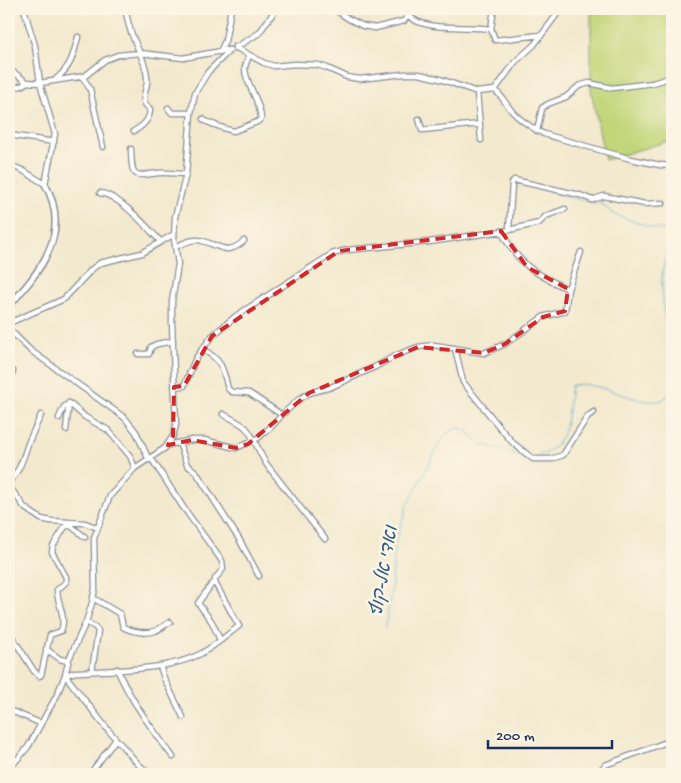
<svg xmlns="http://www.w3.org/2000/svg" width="681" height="783" font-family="'Gochi Hand','Playpen Sans Hebrew',sans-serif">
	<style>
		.green { fill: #c2d578; stroke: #6e826b }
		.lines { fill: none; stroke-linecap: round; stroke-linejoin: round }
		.stream { stroke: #4eaecd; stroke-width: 1 }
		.minor-casing { stroke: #878c96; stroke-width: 7 }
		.tertiary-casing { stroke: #878c96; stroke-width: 8 }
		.minor { stroke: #fff; stroke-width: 4.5 }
		.tertiary { stroke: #fff; stroke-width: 5 }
		.marked { fill: none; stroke: #d62828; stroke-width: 4; stroke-dasharray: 10 6; stroke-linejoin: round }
		.labels { text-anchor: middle; stroke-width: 5; stroke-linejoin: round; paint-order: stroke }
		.water-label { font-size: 19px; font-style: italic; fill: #2d5b85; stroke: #fcf5e5 }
	</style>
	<rect width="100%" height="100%" fill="#fcf5e5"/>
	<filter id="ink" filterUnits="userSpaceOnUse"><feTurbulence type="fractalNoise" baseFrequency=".02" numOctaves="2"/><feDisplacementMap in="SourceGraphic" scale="10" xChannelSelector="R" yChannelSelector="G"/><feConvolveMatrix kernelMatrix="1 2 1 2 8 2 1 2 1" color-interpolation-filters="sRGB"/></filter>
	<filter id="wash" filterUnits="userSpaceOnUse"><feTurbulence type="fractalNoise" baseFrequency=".0096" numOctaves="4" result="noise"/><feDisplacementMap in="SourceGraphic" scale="20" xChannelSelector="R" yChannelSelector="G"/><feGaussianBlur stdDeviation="1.12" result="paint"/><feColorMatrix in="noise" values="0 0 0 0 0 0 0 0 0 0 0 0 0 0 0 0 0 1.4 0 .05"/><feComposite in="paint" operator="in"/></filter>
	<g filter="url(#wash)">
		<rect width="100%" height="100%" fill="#f3e9ce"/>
		<path class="green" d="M 591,9 L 672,9 L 672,140 L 605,160 L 591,90 Z"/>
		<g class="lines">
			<path class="stream" d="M 548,190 L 565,196 L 603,205 L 613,214 L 650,227 L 672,232
				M 672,245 C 651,279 669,326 672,362
				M 533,456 C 570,452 566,415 571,386 C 594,376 650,414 666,397 C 669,394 670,390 672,387
				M 385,628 L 391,592 L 395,543 L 408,504 L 437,448 L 446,434 L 457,428 L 467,430 C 477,445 480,444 496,448 C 508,451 513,455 527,456"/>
		</g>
	</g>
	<g filter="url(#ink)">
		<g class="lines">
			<defs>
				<path id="minor" d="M 125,9 C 127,16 128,24 131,32 C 136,47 146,61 147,77 C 149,90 137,100 150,109 C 150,120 143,126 134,131
					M 334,9 L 349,19 L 363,26 L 375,28 L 404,21 L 413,9
					M 494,9 L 491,29 L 495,40 L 541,35
					M 409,16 C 425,32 468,25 491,29
					M 235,47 L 264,63 L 274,66 L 295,64 L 318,65 L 327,68 L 347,77 L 360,79 L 403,74 L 419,74 L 440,79 L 477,92 L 495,90 C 502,96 505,103 511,110 C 517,118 535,130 544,134 L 631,159 L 660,165 L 672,166
					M 235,48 L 259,33 L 276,9
					M 220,52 L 225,41 L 231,9
					M 9,69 L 27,82 L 40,83 L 85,76 L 105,60 L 118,55 L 140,53 L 183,58 L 227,50
					M 82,76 L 90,89 L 103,147
					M 55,80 C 71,67 73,57 78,37
					M 9,88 L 21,86 L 27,82
					M 495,90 L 515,62 L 534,45 L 561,9
					M 477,92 L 481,140
					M 168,108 L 172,113 L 191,113
					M 203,119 C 205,122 228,130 234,131 L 257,122 L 261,119 C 261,101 244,82 245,67 C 246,63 248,59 249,55
					M 419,119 L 422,130 L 480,124
					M 537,131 L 542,108 L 548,104 L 566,97 L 579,86 L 589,83 L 612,88 L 653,83 L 672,77
					M 9,135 L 54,142
					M 131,149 C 132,177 132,177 158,173 C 167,172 177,174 186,174
					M 9,165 L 22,170 L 45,184 L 55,134 L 40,83 L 35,46 L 24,9
					M 100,193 C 119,195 148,228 161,242
					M 509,230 L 539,223 L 546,216 L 565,209
					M 501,231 C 518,264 535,274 568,289
					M 175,247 C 184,243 193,238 203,241 C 220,246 227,256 244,241
					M 9,323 L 64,299 L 92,269 L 100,263 L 142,253 L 174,234
					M 9,329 L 30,350 L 125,418 L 136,432 L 149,460
					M 455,348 L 463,382 L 501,429 L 513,443 L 533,459 L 551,459 L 563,455 L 588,416 L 594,412
					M 202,349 C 222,360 223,368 228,389 L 232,392 L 249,393 L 282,415
					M 138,354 L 149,354 L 151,347 L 157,344 L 173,341
					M 9,380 L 13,371
					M 174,387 L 184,386 L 196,358 L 212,336 L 236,316 L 332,254 L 347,250 L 429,242 L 509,230 L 512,183 L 514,180 L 580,195 L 592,200 L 604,196 L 645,204 L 663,203
					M 69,403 L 85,417 L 108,430 L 130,456 L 135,468
					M 223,414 C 230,418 239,422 245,427 C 254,435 259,454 267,465 L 325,539
					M 59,418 L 64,407 L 69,403
					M 66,430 L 69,403
					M 179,443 L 187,465 L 196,472 L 239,539 L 259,576
					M 168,445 L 192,440 L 204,440 L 236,448 L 258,438 L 271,427 L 282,415 L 298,400 L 309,393 L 331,387 L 375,367 L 397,355 L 418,347 L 434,345 L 484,353 L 505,344 L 543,317 L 565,311 L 568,289 L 581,252
					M 9,482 C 20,471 23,458 28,444 C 32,434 37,424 41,415
					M 9,486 L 25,508 L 41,519 L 51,521 L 85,523 L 98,528
					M 67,526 L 71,526 L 85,537
					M 215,583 L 212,584 L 198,603 L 212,622 L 220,640
					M 93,598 L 120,614 L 123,627 C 132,632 146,634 155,631 C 160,629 165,625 170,622
					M 86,622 L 95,627 L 98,631 L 92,671
					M 9,632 L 34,671 L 39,676 L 41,675 L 50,635 L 61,631 C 67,617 57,603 57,590 L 66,582 L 66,577 L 52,552 L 53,546 L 68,522
					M 46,649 L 60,659 L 68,661
					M 160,666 L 164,678 L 183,717
					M 117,669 C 131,701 152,729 173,757
					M 9,710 L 40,723
					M 9,769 L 28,747 L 57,695 L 65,675 L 69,659 L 86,622 L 92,603 L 95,589 L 94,538 L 110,496 L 135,468 L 165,448 L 173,436 L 176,425 L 172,323 L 172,301 L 178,264 L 174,239 L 175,217 L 186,174 L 191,113 L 195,93 L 208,72 L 230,50
					M 90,774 L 116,739
					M 150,774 L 139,765 L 108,730 L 65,675 L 76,672 C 113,670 169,671 202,653 C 215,646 227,635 239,626 L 215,583 L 215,579 L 223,569 L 222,561 L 183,507 L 151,458
					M 597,774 L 605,765 L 672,740"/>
				<path id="tertiary" d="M 9,306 C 41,270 72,233 45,184"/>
			</defs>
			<use href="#minor" class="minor-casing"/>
			<use href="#tertiary" class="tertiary-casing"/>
			<use href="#minor" class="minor"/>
			<use href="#tertiary" class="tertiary"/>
		</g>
	</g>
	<path class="marked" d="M 501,231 L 527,267 L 568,289 L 565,311 L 543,317 L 505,344 L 484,353 L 418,347 L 309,393 L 248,444 L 236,448 L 192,440 L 168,445 L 173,436 L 174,387 L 184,386 L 212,336 L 339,251 Z"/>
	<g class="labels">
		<g class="water-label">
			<text transform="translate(382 571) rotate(-80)" y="7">ואדי אל-קוף</text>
		</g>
	</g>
	<rect width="681" height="783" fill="none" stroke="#fcf5e5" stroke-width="30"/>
	<path d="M488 740v8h124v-8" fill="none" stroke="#1b2f5e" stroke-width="2.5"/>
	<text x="496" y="740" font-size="15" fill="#1b2f5e" stroke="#fcf5e5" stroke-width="4" paint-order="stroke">200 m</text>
</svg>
